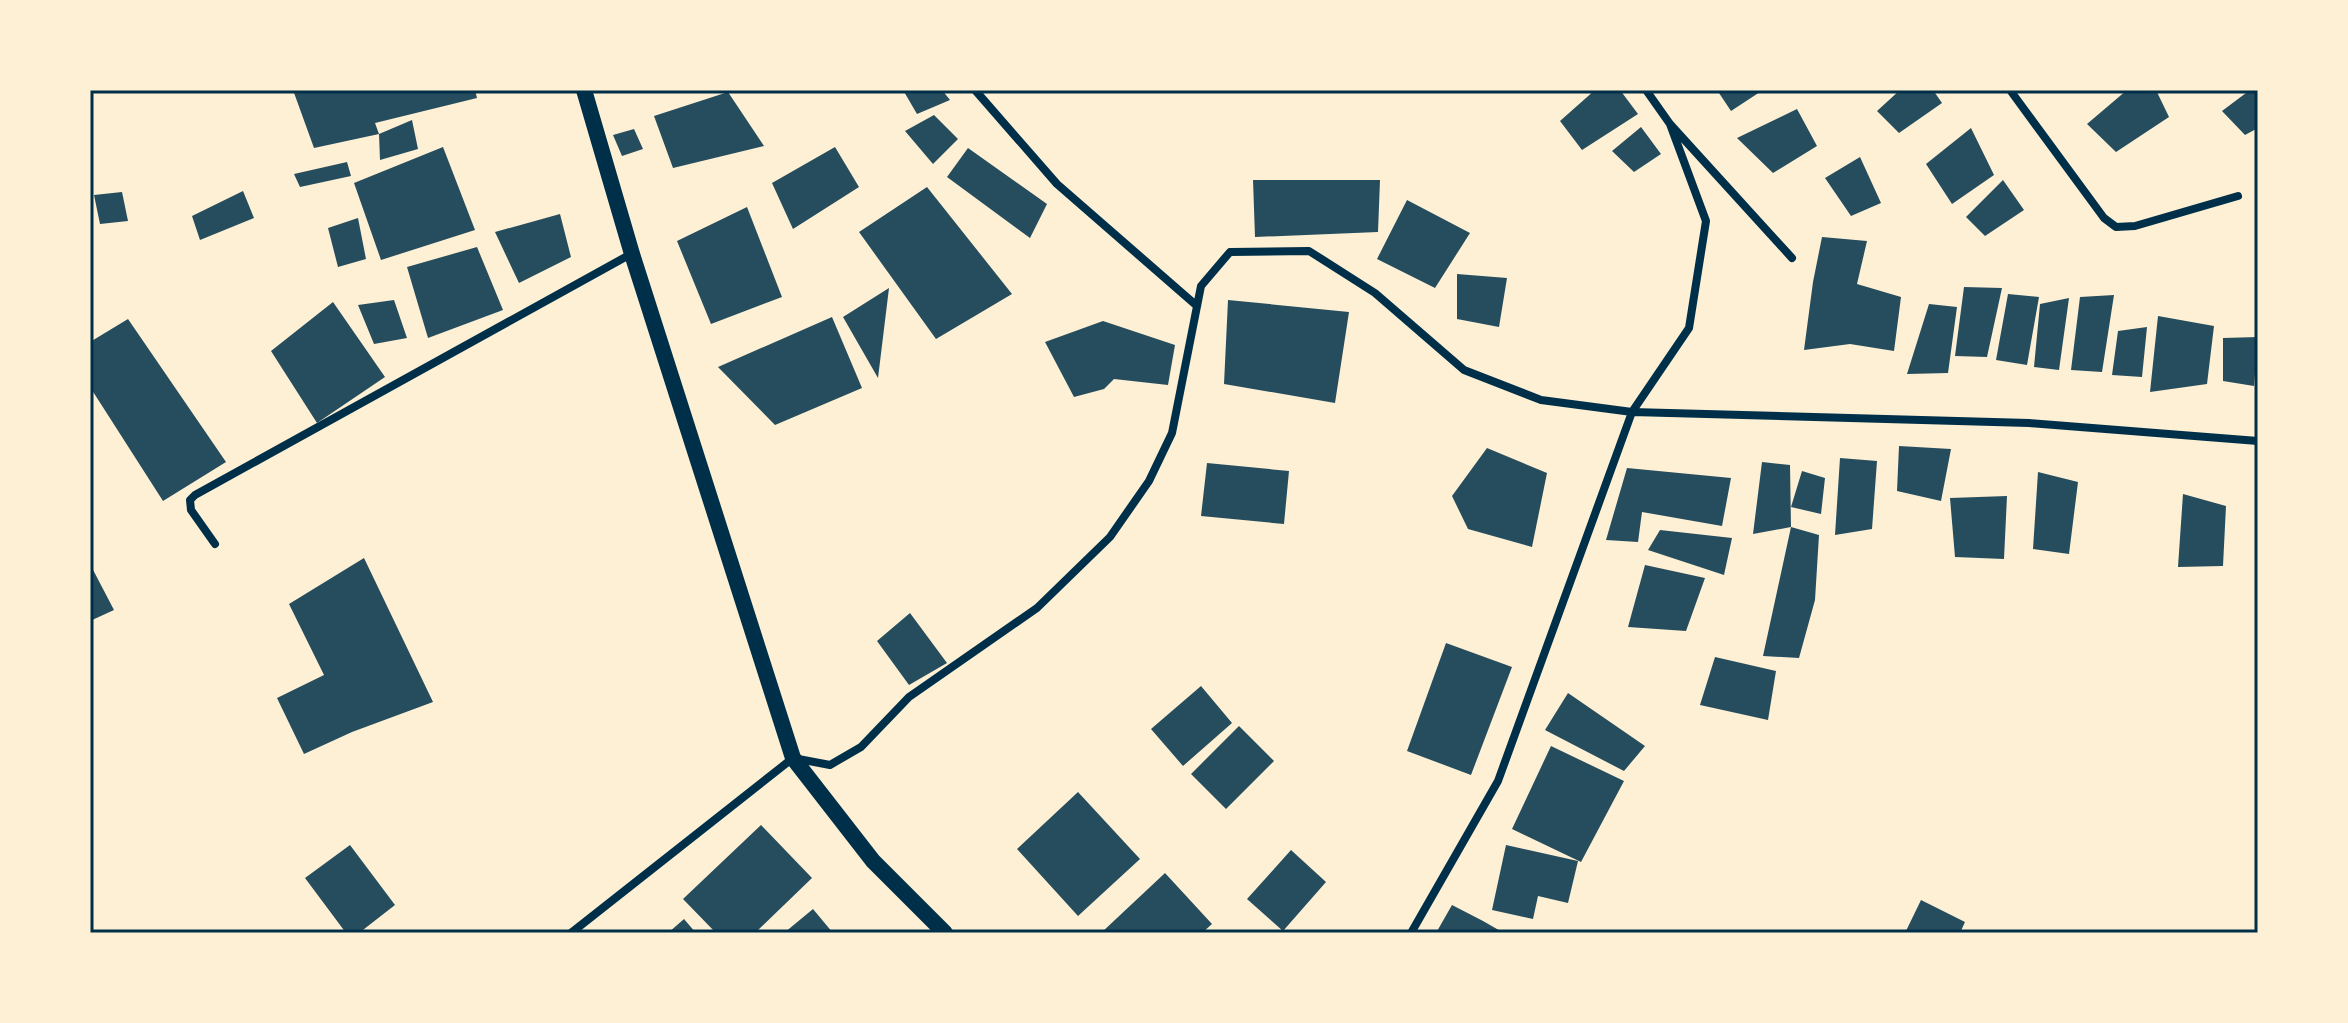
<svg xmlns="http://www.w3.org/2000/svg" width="2348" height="1023" font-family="Barlow,sans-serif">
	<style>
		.building { fill: #264d5e }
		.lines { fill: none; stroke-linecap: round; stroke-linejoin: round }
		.minor { stroke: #003049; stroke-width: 8 }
		.secondary { stroke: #003049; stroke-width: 16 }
		.neatline { fill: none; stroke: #003049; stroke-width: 3 }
	</style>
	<rect width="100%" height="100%" fill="#fdf0d5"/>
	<path class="building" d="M 293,90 L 475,90 L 477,98 L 375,123 L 379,134 L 314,148 Z
		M 903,90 L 942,90 L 950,100 L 917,114 Z
		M 1595,90 L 1620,90 L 1638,114 L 1582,150 L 1560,121 Z
		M 1717,90 L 1763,90 L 1731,111 Z
		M 1900,90 L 1933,90 L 1942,103 L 1899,133 L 1877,111 Z
		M 2127,90 L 2156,90 L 2169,117 L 2116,152 L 2087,124 Z
		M 2250,90 L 2258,90 L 2258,128 L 2245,135 L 2222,111 Z
		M 728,92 L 764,146 L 673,168 L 654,116 Z
		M 1797,109 L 1817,146 L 1773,173 L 1737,138 Z
		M 934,115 L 958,139 L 933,164 L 905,131 Z
		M 412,120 L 418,149 L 380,160 L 379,134 Z
		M 1641,127 L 1661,154 L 1634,172 L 1612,151 Z
		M 1971,128 L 1994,175 L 1952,204 L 1926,164 Z
		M 634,129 L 643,149 L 622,156 L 613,135 Z
		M 443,147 L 475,230 L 381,260 L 354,183 Z
		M 835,147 L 859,187 L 793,229 L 772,183 Z
		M 968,148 L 1047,204 L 1030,238 L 947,177 Z
		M 1860,157 L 1881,203 L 1851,216 L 1825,178 Z
		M 347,162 L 351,176 L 300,187 L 294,174 Z
		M 1253,180 L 1380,180 L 1378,232 L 1255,237 Z
		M 2003,180 L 2024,210 L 1985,236 L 1966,217 Z
		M 927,187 L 1012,294 L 936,339 L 859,232 Z
		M 243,191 L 254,218 L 200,240 L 192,216 Z
		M 122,192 L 128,221 L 100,224 L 94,195 Z
		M 1407,200 L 1470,233 L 1435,288 L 1377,259 Z
		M 747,207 L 782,297 L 711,324 L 677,241 Z
		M 560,214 L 571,257 L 519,283 L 495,232 Z
		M 358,218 L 366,259 L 338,267 L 328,228 Z
		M 1822,237 L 1867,241 L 1857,284 L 1901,297 L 1894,351 L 1850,344 L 1804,350 L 1813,282 Z
		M 477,247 L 503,310 L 428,338 L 407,267 Z
		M 1457,274 L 1507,278 L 1499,327 L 1457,319 Z
		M 1964,287 L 2002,288 L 1987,357 L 1955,356 Z
		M 889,288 L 878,378 L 843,317 Z
		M 2008,294 L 2039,297 L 2027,365 L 1996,360 Z
		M 2114,295 L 2102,372 L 2071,370 L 2080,297 Z
		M 2069,298 L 2059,370 L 2034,367 L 2040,304 Z
		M 394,300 L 407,338 L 374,344 L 358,305 Z
		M 1228,300 L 1349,312 L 1335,403 L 1224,384 Z
		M 333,302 L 385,377 L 317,423 L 271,351 Z
		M 1929,304 L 1957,307 L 1948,373 L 1907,374 Z
		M 2158,316 L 2214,326 L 2207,384 L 2150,392 Z
		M 832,317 L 862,388 L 775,425 L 718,367 Z
		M 128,319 L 226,462 L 163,501 L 90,387 L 90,342 Z
		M 1103,321 L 1175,345 L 1168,385 L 1114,379 L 1104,389 L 1074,397 L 1045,342 Z
		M 2147,327 L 2142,377 L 2112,375 L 2118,331 Z
		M 2258,337 L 2254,386 L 2223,381 L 2223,338 Z
		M 1899,446 L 1951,449 L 1941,501 L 1897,491 Z
		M 1487,448 L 1547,473 L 1532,547 L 1468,529 L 1452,496 Z
		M 1840,458 L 1877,461 L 1872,529 L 1835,535 Z
		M 1762,462 L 1790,465 L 1791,527 L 1753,534 Z
		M 1207,463 L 1289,471 L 1284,524 L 1201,516 Z
		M 1627,468 L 1731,478 L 1722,526 L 1642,512 L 1638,542 L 1606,540 Z
		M 1802,471 L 1825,478 L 1821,514 L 1791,507 Z
		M 2038,472 L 2078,482 L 2069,554 L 2033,549 Z
		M 2183,494 L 2226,506 L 2223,566 L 2178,567 Z
		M 2007,496 L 2004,559 L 1955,557 L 1950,498 Z
		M 1791,527 L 1819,535 L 1815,600 L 1799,658 L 1763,656 Z
		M 1660,530 L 1732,538 L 1724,575 L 1648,550 Z
		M 364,558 L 433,702 L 352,732 L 304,754 L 277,698 L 324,675 L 289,604 Z
		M 90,564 L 114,610 L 90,621 Z
		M 1645,565 L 1705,578 L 1686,631 L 1628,627 Z
		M 910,613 L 947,663 L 909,685 L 877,641 Z
		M 1446,643 L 1512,667 L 1471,775 L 1407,751 Z
		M 1715,657 L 1776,671 L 1768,720 L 1700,705 Z
		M 1201,686 L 1232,723 L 1183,766 L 1151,729 Z
		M 1568,693 L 1645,746 L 1624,771 L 1545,730 Z
		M 1239,726 L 1274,761 L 1226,809 L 1191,774 Z
		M 1551,746 L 1624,781 L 1581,862 L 1512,829 Z
		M 1078,792 L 1140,859 L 1078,916 L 1017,849 Z
		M 761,825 L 812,878 L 755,933 L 716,933 L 683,899 Z
		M 350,845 L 395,905 L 359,933 L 346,933 L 305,878 Z
		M 1506,845 L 1578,861 L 1568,903 L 1538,896 L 1533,919 L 1492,910 Z
		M 1291,850 L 1326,882 L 1283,931 L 1247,899 Z
		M 1165,873 L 1212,924 L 1202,933 L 1101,933 Z
		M 1921,900 L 1965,922 L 1960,933 L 1905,933 Z
		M 1452,905 L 1483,921 L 1504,933 L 1436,933 Z
		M 813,909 L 833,933 L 784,933 Z
		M 684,919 L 696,933 L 668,933 Z"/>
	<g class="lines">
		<path class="minor" d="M 975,90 L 1057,184 L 1197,306
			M 1646,90 L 1670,124 L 1792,258
			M 2010,90 L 2104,218 L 2116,227 L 2135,226 L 2238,196
			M 215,544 L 191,510 L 190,500 L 195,495 L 631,254
			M 571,933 L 793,758 L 830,765 L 861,747 L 909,697 L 1037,608 L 1110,537 L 1149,481 L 1172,433 L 1201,286 L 1230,252 L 1309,251 L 1375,293 L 1464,370 L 1541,400 L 1632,412 L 2029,423 L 2258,441
			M 1411,933 L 1498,781 L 1632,412 L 1689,328 L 1706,221 L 1670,124"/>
		<path class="secondary" d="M 584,90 L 632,254 L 793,758 L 873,861 L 945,933"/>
	</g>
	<rect width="2348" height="1023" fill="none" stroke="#fdf0d5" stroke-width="184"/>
	<rect x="92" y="92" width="2164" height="839" class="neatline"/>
</svg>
